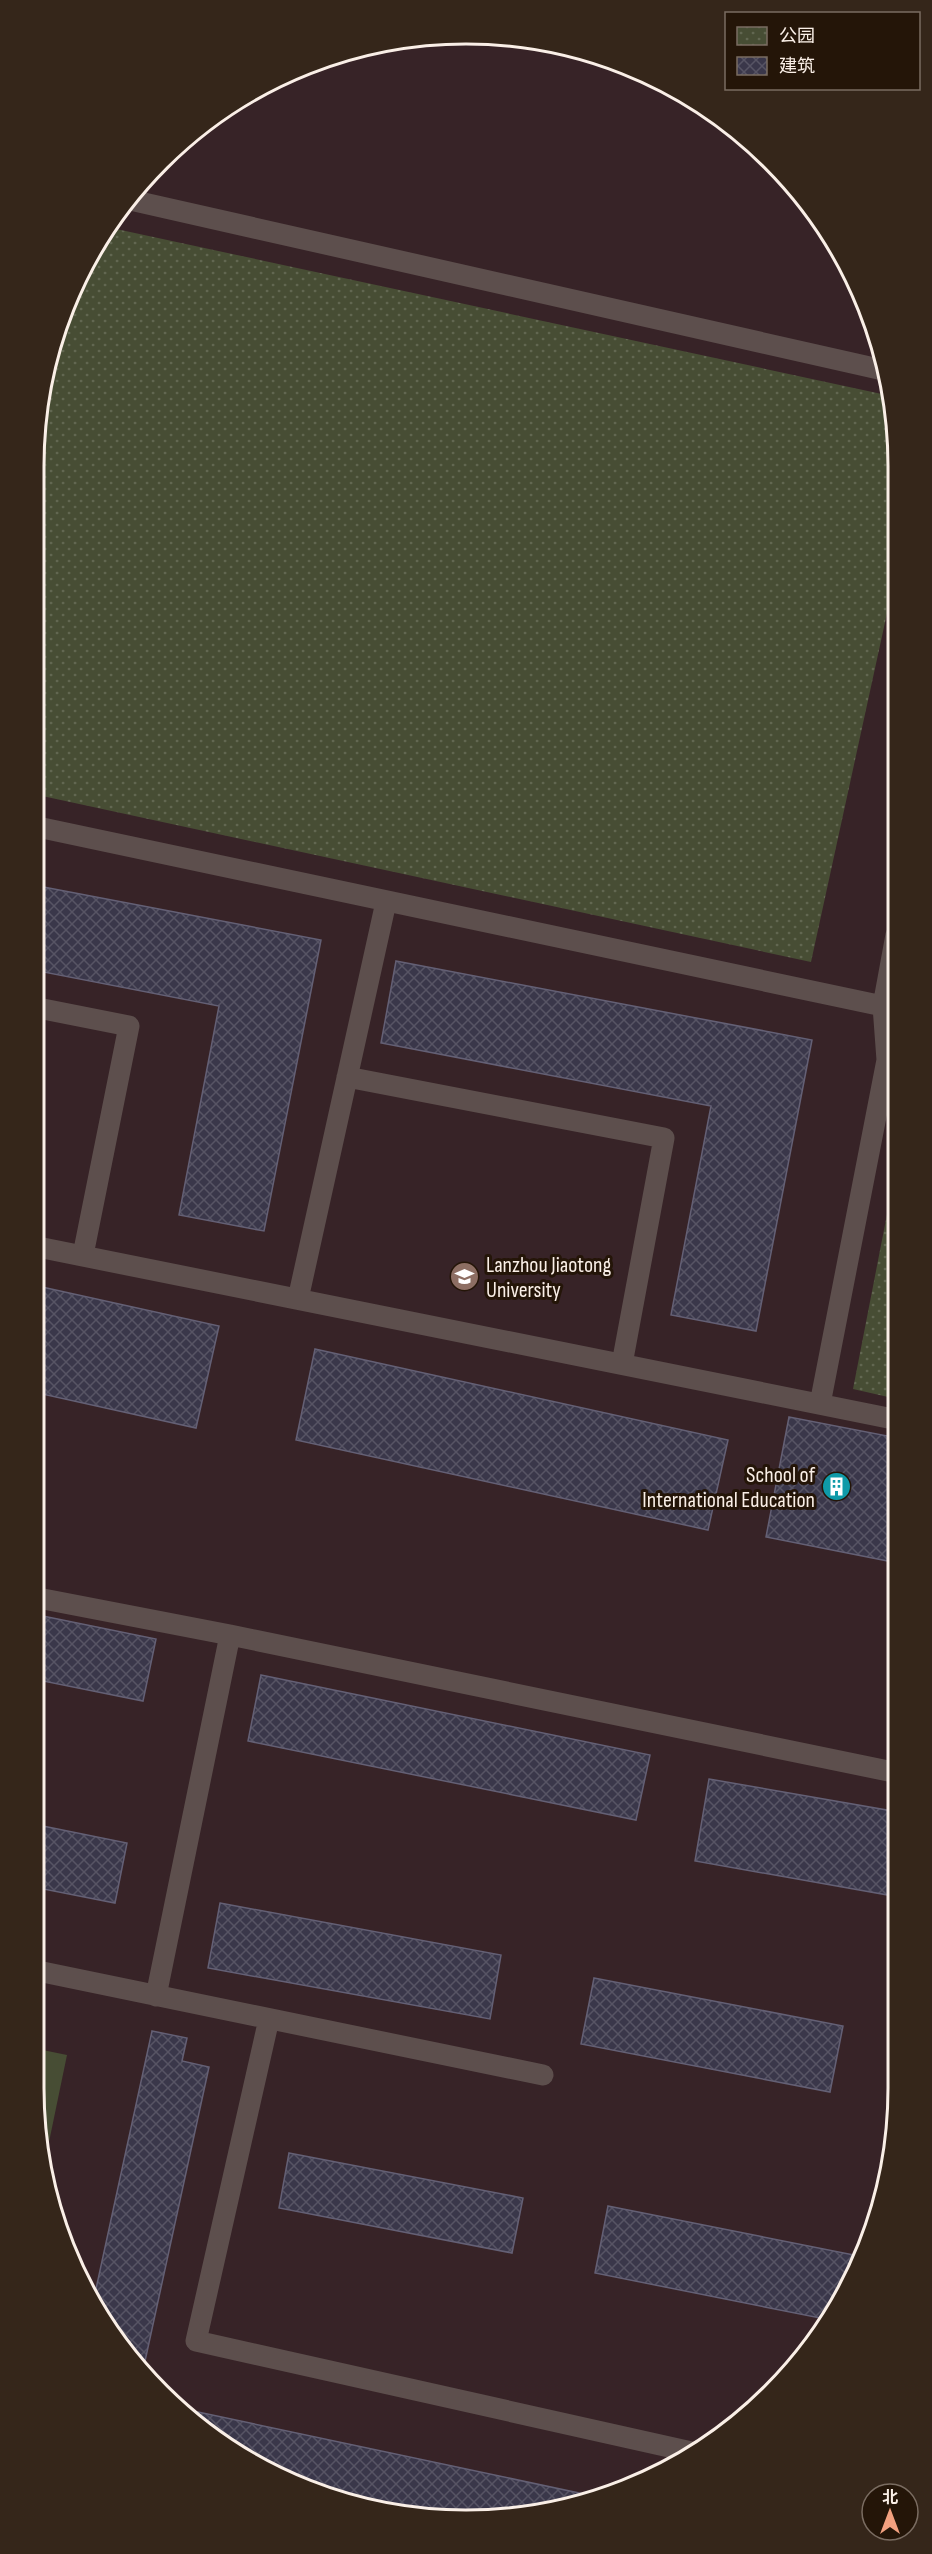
<svg xmlns="http://www.w3.org/2000/svg" width="932" height="2554" font-family="'Sofia Sans Condensed','Noto Sans SC',sans-serif">
	<style>
		.education { fill: #372327 }
		.park { fill: url(#park-dots) }
		.pitch { fill: #474d34 }
		.building { fill: url(#building-cross-hatch); stroke: #646075; stroke-width: 1.5 }
		.lines { fill: none; stroke-linecap: round; stroke-linejoin: round }
		.service { stroke: #5d4f4d; stroke-width: 21 }
		.labels { text-anchor: middle; stroke-width: 6; stroke-linejoin: round; paint-order: stroke }
		.poi-label { font-size: 22px; fill: #faefe7; stroke: #241508; text-anchor: start }
		.rim { fill: none; stroke: #faefe7; stroke-width: 3 }
	</style>
	<defs>
		<pattern id="park-dots" width="8" height="8" patternUnits="userSpaceOnUse" patternTransform="scale(1.5)"><rect width="8" height="8" fill="#474d34"/><path d="M2 2h.1M6 6h.1" fill="none" stroke="#626751" stroke-width="1.8" stroke-linecap="round"/></pattern>
		<pattern id="building-cross-hatch" width="8" height="8" patternUnits="userSpaceOnUse" patternTransform="scale(1.5)"><rect width="8" height="8" fill="#3a374a"/><path d="M0 0l8 8M0 8l8-8" fill="none" stroke="#575464"/></pattern>
	</defs>
	<rect width="100%" height="100%" fill="#2e1f12"/>
	<path class="education" d="M 494,34 L 578,48 L 683,91 L 791,180 L 854,275 L 895,409 L 899,2088 L 884,2200 L 826,2329 L 772,2394 L 707,2448 L 578,2506 L 494,2520 L 410,2517 L 274,2476 L 203,2432 L 141,2374 L 66,2253 L 41,2172 L 33,2088 L 33,466 L 48,354 L 78,275 L 122,203 L 180,141 L 249,91 L 326,56 L 409,37 Z"/>
	<path class="park" d="M 107,227 L 891,396 L 895,409 L 896,572 L 811,962 L 33,794 L 33,466 L 48,354 L 78,275 Z
		M 897,1163 L 897,1399 L 853,1389 Z"/>
	<path class="pitch" d="M 33,2048 L 67,2055 L 43,2171 L 41,2170 L 33,2088 Z"/>
	<path class="building" d="M 33,885 L 321,940 L 264,1231 L 179,1215 L 219,1006 L 33,970 Z
		M 396,961 L 812,1040 L 756,1331 L 671,1315 L 711,1106 L 381,1043 Z
		M 33,1285 L 219,1326 L 196,1428 L 33,1392 Z
		M 315,1349 L 728,1440 L 708,1530 L 296,1440 Z
		M 789,1417 L 898,1438 L 898,1563 L 766,1537 Z
		M 33,1614 L 156,1639 L 143,1701 L 33,1679 Z
		M 261,1675 L 650,1755 L 636,1820 L 248,1741 Z
		M 709,1779 L 898,1812 L 899,1897 L 695,1861 Z
		M 33,1824 L 127,1843 L 115,1903 L 33,1887 Z
		M 220,1903 L 501,1955 L 490,2019 L 208,1968 Z
		M 594,1978 L 843,2026 L 830,2092 L 581,2044 Z
		M 152,2031 L 187,2038 L 182,2061 L 209,2067 L 142,2375 L 94,2298 Z
		M 289,2153 L 523,2198 L 512,2253 L 279,2208 Z
		M 608,2206 L 859,2256 L 830,2320 L 595,2273 Z
		M 198,2412 L 598,2497 L 578,2506 L 494,2520 L 410,2517 L 274,2476 L 203,2432 L 196,2425 Z"/>
	<g class="lines">
		<path class="service" d="M 126,199 L 883,370
			M 33,826 L 897,1009
			M 33,1007 L 129,1026 L 83,1255
			M 347,1077 L 664,1138 L 622,1364
			M 33,1246 L 898,1420
			M 298,1299 L 386,902
			M 820,1404 L 887,1060 L 883,1006 L 896,935
			M 33,1597 L 230,1635
			M 33,1970 L 543,2075
			M 156,1996 L 230,1635 L 898,1773
			M 269,2019 L 196,2341 L 696,2453"/>
	</g>
	<defs>
		<symbol id="university-disc" viewBox="-11 -11 22 22"><circle r="9.5" fill="#8d6e63" stroke="#241508"/><path d="M0-5L7-2L0 1L-7-2ZM-4 1L0 2.5L4 1V4Q0 6-4 4Z" fill="#fff"/></symbol>
		<symbol id="building-disc" viewBox="-11 -11 22 22"><circle r="9.5" fill="#0f9aa8" stroke="#241508"/><path d="M-4-6H4V6H1V3H-1V6H-4ZM-2.5-4.3h1.7v1.8h-1.7ZM.8-4.3h1.7v1.8H.8ZM-2.5-1h1.7V.8h-1.7ZM.8-1h1.7V.8H.8Z" fill="#fff"/></symbol>
	</defs>
	<g fill-rule="evenodd">
		<use href="#university-disc" x="448" y="1260" width="33" height="33"/>
		<use href="#building-disc" x="820" y="1470" width="33" height="33"/>
	</g>
	<g class="labels">
		<g class="poi-label">
			<text x="486" y="1272">Lanzhou Jiaotong<tspan x="486" dy="25">University</tspan></text>
			<text x="815" y="1482" text-anchor="end">School of<tspan x="815" dy="25">International Education</tspan></text>
		</g>
	</g>
	<path d="M0 0H932V2554H0ZM466 44H466A422 422 0 0 1 888 466V2088A422 422 0 0 1 466 2510H466A422 422 0 0 1 44 2088V466A422 422 0 0 1 466 44Z" fill="#35261a" fill-rule="evenodd"/>
	<path class="rim" d="M466 44H466A422 422 0 0 1 888 466V2088A422 422 0 0 1 466 2510H466A422 422 0 0 1 44 2088V466A422 422 0 0 1 466 44Z"/>
	<rect x="725" y="12" width="195" height="78" fill="#241508" stroke="#7a6c61" stroke-width="1.5"/>
	<rect x="737" y="27" width="30" height="18" fill="url(#park-dots)" stroke="#7a6c61" stroke-width="1.5"/>
	<text x="779" y="42" font-size="18" fill="#faefe7">公园</text>
	<rect x="737" y="57" width="30" height="18" fill="url(#building-cross-hatch)" stroke="#7a6c61" stroke-width="1.5"/>
	<text x="779" y="72" font-size="18" fill="#faefe7">建筑</text>
	<g transform="translate(890 2512)"><circle r="28" fill="#241508" stroke="#7a6c61" stroke-width="1.5"/>
	<path d="M0-4.5L10 22L0 15L-10 22Z" fill="#f2a07f"/>
	<text y="-9" font-size="16" font-weight="bold" text-anchor="middle" fill="#faefe7">北</text>
	</g>
</svg>
